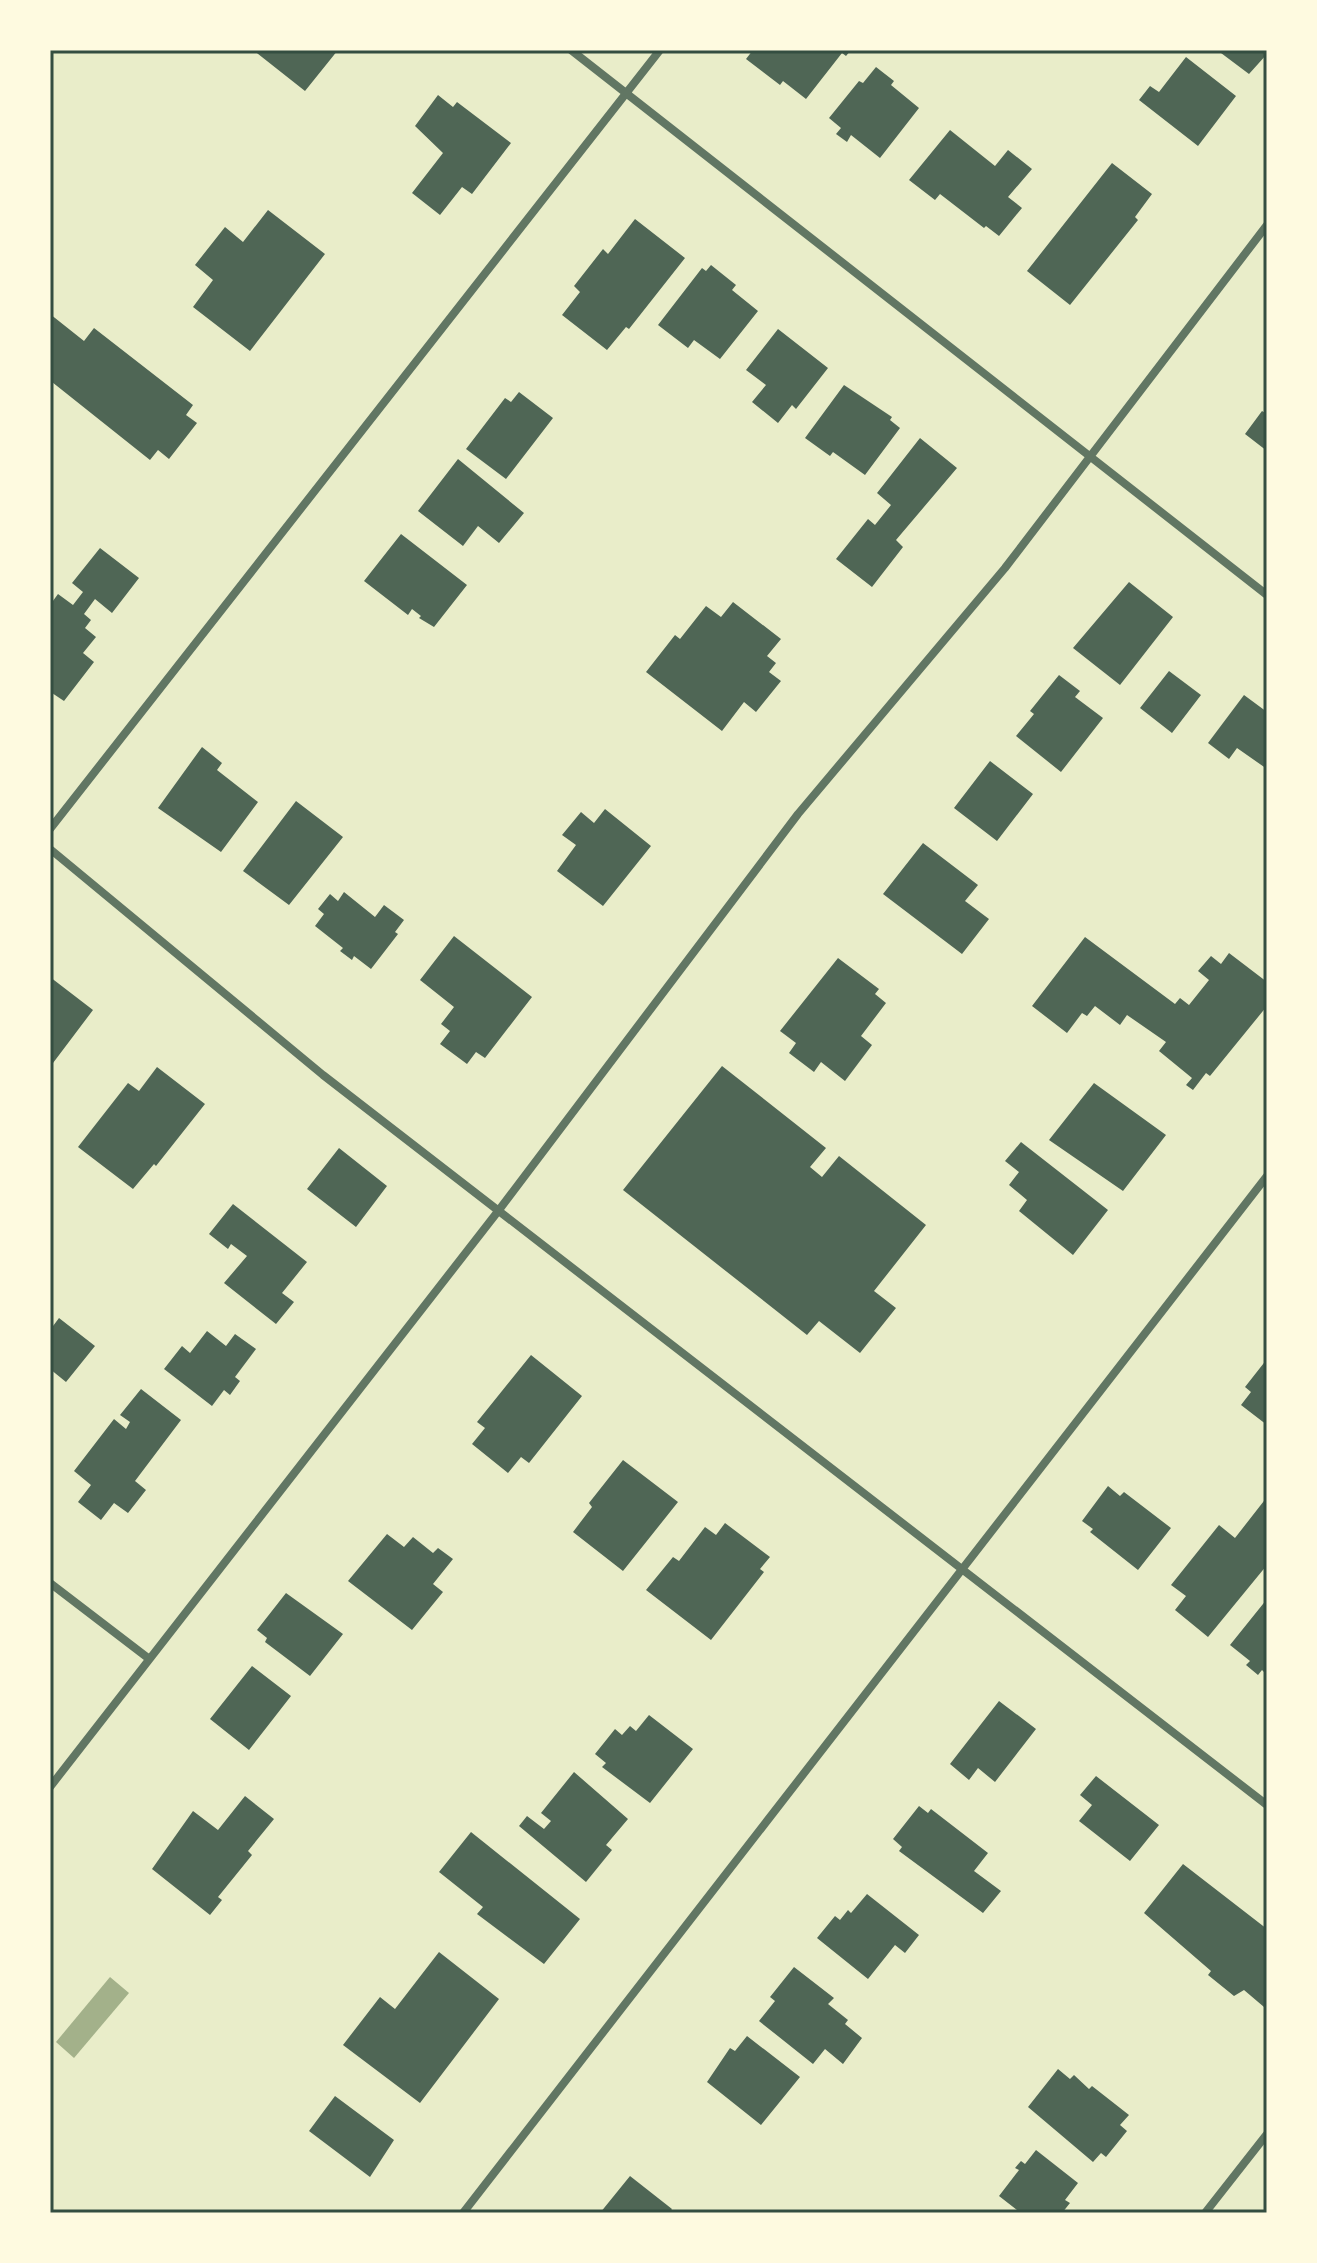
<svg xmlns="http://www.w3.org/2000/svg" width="1317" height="2263" font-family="Overpass,sans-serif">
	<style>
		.water { fill: #a3b18a }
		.building { fill: #4f6655 }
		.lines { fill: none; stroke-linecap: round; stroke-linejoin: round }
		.minor { stroke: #617663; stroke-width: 8 }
		.neatline { fill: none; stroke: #344e41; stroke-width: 3 }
	</style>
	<rect width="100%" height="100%" fill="#e9edc9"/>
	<path class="water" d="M 110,1977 L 129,1993 L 74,2058 L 56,2042 Z"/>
	<path class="building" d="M 253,50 L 338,50 L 305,91 Z
		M 753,50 L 851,50 L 846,56 L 842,53 L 806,99 L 783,81 L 780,85 L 746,59 Z
		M 1217,50 L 1267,50 L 1267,54 L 1249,74 Z
		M 1186,57 L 1236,96 L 1198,146 L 1139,100 L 1150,86 L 1159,92 Z
		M 876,67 L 894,81 L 891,85 L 919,108 L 880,158 L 851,135 L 847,142 L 836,134 L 841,128 L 829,118 L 859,81 L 863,83 Z
		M 438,95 L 453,107 L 457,102 L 511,143 L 472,194 L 462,187 L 440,215 L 412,193 L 443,153 L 415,126 Z
		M 950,130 L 995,166 L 1008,150 L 1032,169 L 1008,197 L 1022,208 L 999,236 L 986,226 L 984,228 L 940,194 L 935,200 L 909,180 Z
		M 1112,163 L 1152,194 L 1135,217 L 1138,220 L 1070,305 L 1027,271 Z
		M 268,210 L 325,254 L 250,351 L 193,307 L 213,280 L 195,265 L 225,227 L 243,242 Z
		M 635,219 L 685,258 L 629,329 L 626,327 L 607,350 L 562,315 L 580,292 L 574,286 L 603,249 L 608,254 Z
		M 711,265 L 736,285 L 732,290 L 758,311 L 720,359 L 694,340 L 688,348 L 658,325 L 702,268 L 706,271 Z
		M 50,314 L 84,341 L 94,328 L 193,405 L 186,415 L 197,423 L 169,459 L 158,450 L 150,460 L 52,382 Z
		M 778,329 L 828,368 L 796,409 L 792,405 L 778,423 L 752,402 L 766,385 L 746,370 Z
		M 844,385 L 892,417 L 890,420 L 900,428 L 865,475 L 833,452 L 830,456 L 805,438 Z
		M 519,392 L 553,418 L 506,479 L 466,449 L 505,398 L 511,402 Z
		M 1262,411 L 1267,414 L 1267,451 L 1245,434 Z
		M 920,438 L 957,468 L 896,540 L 903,547 L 872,587 L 836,559 L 868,519 L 875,525 L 891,505 L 877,493 Z
		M 458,459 L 524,513 L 499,543 L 478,526 L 463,546 L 418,511 Z
		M 401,534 L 467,585 L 434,627 L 419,618 L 421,616 L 412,609 L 408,615 L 364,581 Z
		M 100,548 L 139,578 L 112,613 L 95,599 L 84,614 L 91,620 L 85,628 L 96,637 L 83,653 L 94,662 L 64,701 L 52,693 L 50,696 L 50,605 L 58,594 L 73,605 L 83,592 L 72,583 Z
		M 1129,582 L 1173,617 L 1120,685 L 1073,648 Z
		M 733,602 L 781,639 L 767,656 L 776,663 L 769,672 L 781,681 L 756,712 L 744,702 L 722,731 L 646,672 L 675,635 L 680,639 L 706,606 L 721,617 Z
		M 1169,671 L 1201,695 L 1172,733 L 1140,708 Z
		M 1059,675 L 1080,691 L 1075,697 L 1103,718 L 1061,772 L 1016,736 L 1034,714 L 1030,711 Z
		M 1244,695 L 1267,712 L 1267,769 L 1237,748 L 1229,759 L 1208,743 Z
		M 202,747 L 222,763 L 217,770 L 258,802 L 221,852 L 158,808 Z
		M 990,761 L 1033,794 L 997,841 L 954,808 Z
		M 296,801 L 343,837 L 289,905 L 243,871 Z
		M 605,809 L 651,846 L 603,906 L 557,871 L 576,845 L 562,835 L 581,812 L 594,823 Z
		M 923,843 L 978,885 L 965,901 L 989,919 L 962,954 L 883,894 Z
		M 344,892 L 375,917 L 384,905 L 404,920 L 395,932 L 398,934 L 371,969 L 354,956 L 352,960 L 340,951 L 343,948 L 315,926 L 324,914 L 318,909 L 330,894 L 338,901 Z
		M 454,936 L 532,997 L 485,1058 L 476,1052 L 467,1064 L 440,1044 L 450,1031 L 441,1024 L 454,1007 L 420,980 Z
		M 1085,937 L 1175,1004 L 1180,998 L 1189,1005 L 1209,980 L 1198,971 L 1211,956 L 1221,964 L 1229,953 L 1267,982 L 1267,1006 L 1210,1076 L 1206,1073 L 1193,1090 L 1186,1085 L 1192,1078 L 1159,1051 L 1166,1042 L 1127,1015 L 1120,1025 L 1095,1006 L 1087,1016 L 1082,1013 L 1067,1033 L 1032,1006 Z
		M 838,958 L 879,989 L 875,994 L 886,1003 L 861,1036 L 872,1045 L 845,1081 L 821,1062 L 814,1072 L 789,1053 L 796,1043 L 780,1031 Z
		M 50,977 L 93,1010 L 50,1067 Z
		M 722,1066 L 826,1148 L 810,1167 L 822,1177 L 839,1156 L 926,1225 L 874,1291 L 896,1308 L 860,1353 L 819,1321 L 807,1335 L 623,1190 Z
		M 157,1067 L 205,1104 L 156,1166 L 154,1164 L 133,1189 L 78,1147 L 128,1083 L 139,1091 Z
		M 1094,1083 L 1166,1135 L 1123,1191 L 1049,1140 Z
		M 1021,1142 L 1108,1210 L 1073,1255 L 1019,1211 L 1027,1200 L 1009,1185 L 1019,1172 L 1005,1161 Z
		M 339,1148 L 387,1186 L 356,1227 L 307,1189 Z
		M 233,1204 L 307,1262 L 282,1293 L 294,1302 L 276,1324 L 224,1283 L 247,1256 L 231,1244 L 228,1249 L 209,1234 Z
		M 59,1318 L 95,1346 L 66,1382 L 50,1369 L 50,1330 Z
		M 207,1331 L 226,1346 L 235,1334 L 256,1349 L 235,1377 L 240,1381 L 230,1395 L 224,1390 L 212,1406 L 164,1369 L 182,1346 L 190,1353 Z
		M 531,1355 L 582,1396 L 529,1463 L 521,1457 L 508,1473 L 472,1444 L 485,1428 L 477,1422 Z
		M 1267,1359 L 1267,1425 L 1241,1405 L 1251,1392 L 1245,1387 Z
		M 141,1389 L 181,1420 L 135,1481 L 146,1490 L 128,1513 L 114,1503 L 101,1520 L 78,1502 L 91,1485 L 74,1471 L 114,1419 L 126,1429 L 130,1422 L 120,1415 Z
		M 623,1460 L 678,1502 L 623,1571 L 573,1532 L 592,1507 L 589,1503 Z
		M 1108,1486 L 1120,1496 L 1124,1492 L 1171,1528 L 1138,1570 L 1090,1532 L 1093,1529 L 1082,1521 Z
		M 1267,1497 L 1267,1565 L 1208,1637 L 1175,1610 L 1186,1596 L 1171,1585 L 1219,1525 L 1235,1538 Z
		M 725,1523 L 770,1557 L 760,1569 L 764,1572 L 711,1640 L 646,1590 L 673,1557 L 679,1561 L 705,1527 L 716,1535 Z
		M 387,1534 L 404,1547 L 413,1537 L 433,1553 L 438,1548 L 453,1559 L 433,1584 L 443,1592 L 412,1630 L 348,1581 Z
		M 286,1593 L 343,1634 L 310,1676 L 265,1642 L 267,1638 L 257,1630 Z
		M 1267,1599 L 1267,1675 L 1262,1670 L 1258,1675 L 1246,1665 L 1250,1661 L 1230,1645 Z
		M 252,1666 L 291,1696 L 249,1750 L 210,1719 Z
		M 999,1701 L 1036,1729 L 995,1782 L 978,1768 L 969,1780 L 950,1764 Z
		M 649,1715 L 693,1749 L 650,1803 L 602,1767 L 606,1763 L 595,1754 L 615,1729 L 622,1735 L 630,1726 L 636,1731 Z
		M 574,1772 L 628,1819 L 606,1845 L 612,1850 L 586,1882 L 519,1826 L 527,1816 L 544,1829 L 551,1821 L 541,1813 Z
		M 1096,1776 L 1159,1825 L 1130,1861 L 1079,1821 L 1092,1805 L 1080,1795 Z
		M 245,1796 L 274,1819 L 248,1851 L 252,1855 L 218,1897 L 222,1900 L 210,1915 L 152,1869 L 193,1811 L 218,1830 Z
		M 919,1806 L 928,1813 L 931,1809 L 988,1853 L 974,1871 L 1001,1891 L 983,1913 L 899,1851 L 902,1847 L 893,1839 Z
		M 471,1832 L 580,1919 L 544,1964 L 477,1914 L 483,1907 L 439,1872 Z
		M 1183,1864 L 1267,1929 L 1267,2002 L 1264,2007 L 1244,1990 L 1234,1996 L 1208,1975 L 1211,1971 L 1144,1913 Z
		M 867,1894 L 919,1935 L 905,1953 L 895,1945 L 868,1979 L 817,1938 L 835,1916 L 840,1920 L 848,1910 L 851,1913 Z
		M 439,1952 L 499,1999 L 420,2103 L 343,2045 L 380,1997 L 395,2009 Z
		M 794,1967 L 834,1998 L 828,2004 L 848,2020 L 845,2024 L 862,2038 L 843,2064 L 825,2049 L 813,2064 L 759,2021 L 775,2001 L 770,1997 Z
		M 747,2036 L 800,2077 L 761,2125 L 707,2082 L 730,2048 L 735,2051 Z
		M 1058,2069 L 1070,2079 L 1074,2075 L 1089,2089 L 1092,2086 L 1129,2115 L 1120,2125 L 1127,2131 L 1106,2157 L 1101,2153 L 1093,2162 L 1028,2107 Z
		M 335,2096 L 394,2140 L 370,2177 L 309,2131 Z
		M 1036,2150 L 1078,2183 L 1065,2200 L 1070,2203 L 1062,2213 L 1014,2213 L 1017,2210 L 999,2196 L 1019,2170 L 1015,2168 L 1021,2161 L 1025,2164 Z
		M 630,2176 L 672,2209 L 669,2213 L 600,2213 Z"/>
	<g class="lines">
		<path class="minor" d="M 571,50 L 1267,595
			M 50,829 L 660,50
			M 50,849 L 323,1075 L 1267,1805
			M 50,1583 L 148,1658
			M 50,1787 L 499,1210 L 798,814 L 1005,568 L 1267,225
			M 463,2213 L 1267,1176
			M 1205,2213 L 1267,2134"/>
	</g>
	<rect width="1317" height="2263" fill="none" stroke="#fefae0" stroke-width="104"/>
	<rect x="52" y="52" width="1213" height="2159" class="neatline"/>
</svg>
